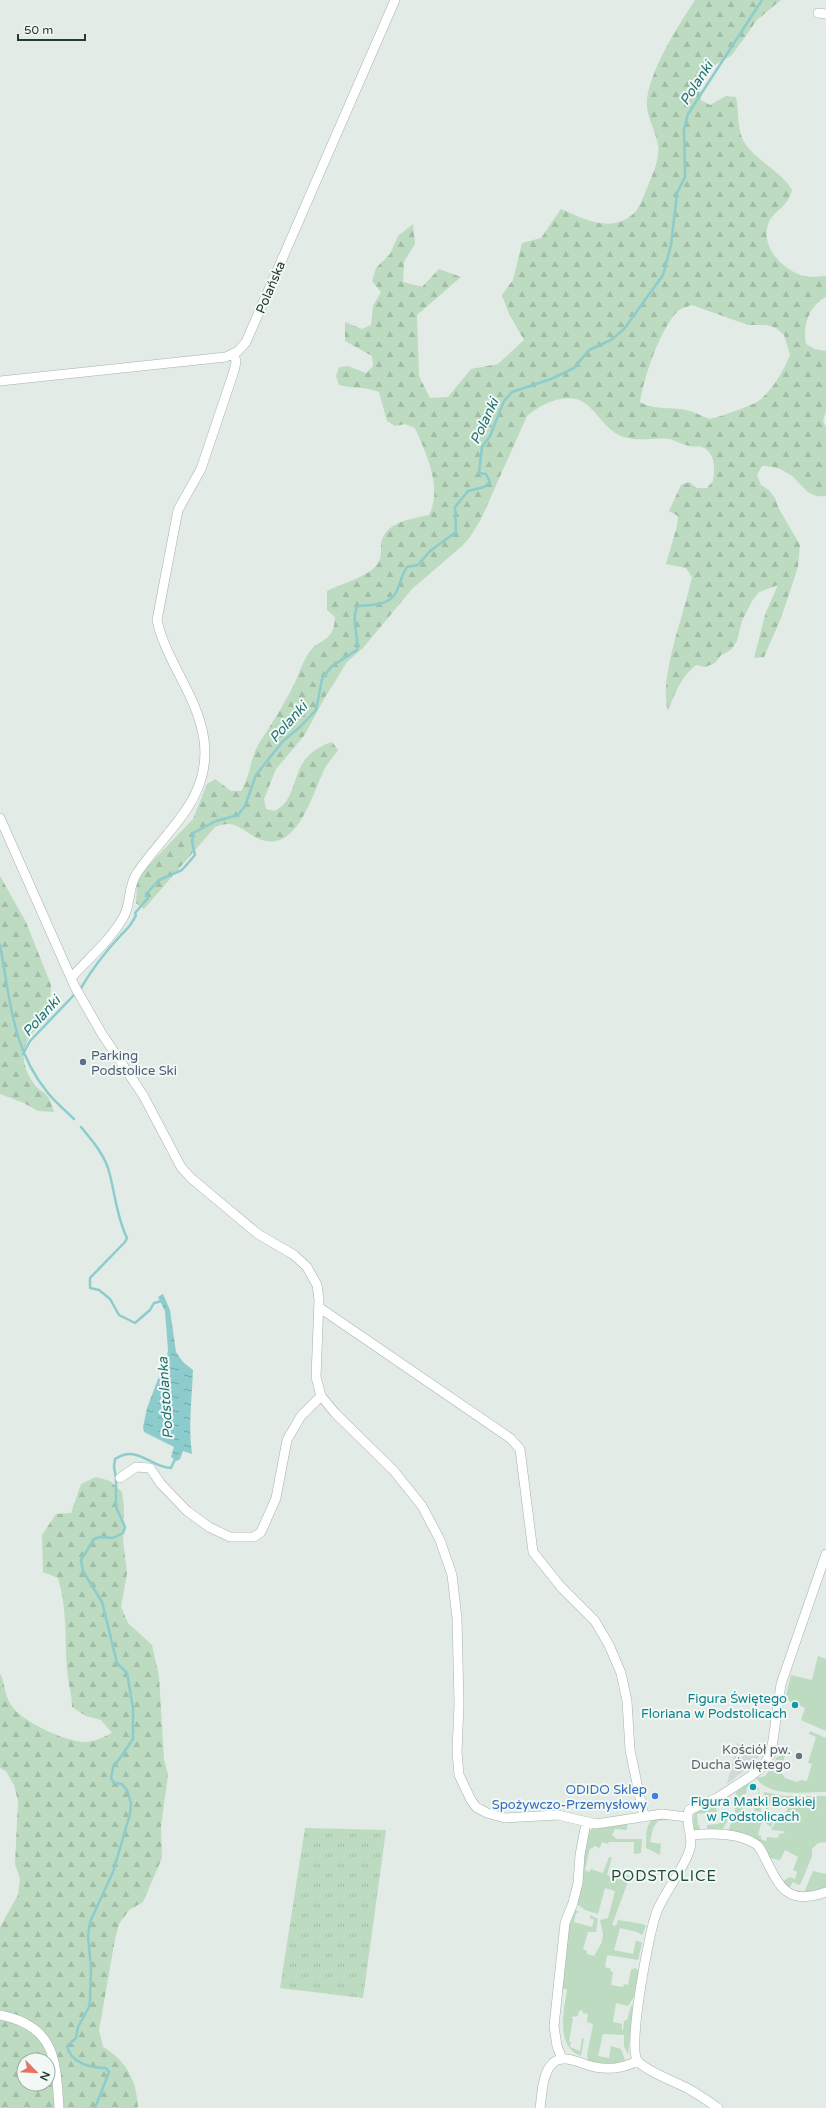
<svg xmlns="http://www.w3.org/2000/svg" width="826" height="2108" font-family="'Varela Round',sans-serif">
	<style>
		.built { fill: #d0dbd5 }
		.green { fill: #bcdbc0 }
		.forest { fill: url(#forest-firs); fill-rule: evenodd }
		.park { fill: url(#park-tufts) }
		.water { fill: url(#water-ripples) }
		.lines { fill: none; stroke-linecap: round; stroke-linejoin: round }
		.stream { stroke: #8dcccd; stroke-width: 2.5 }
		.minor-casing { stroke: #a5b3ac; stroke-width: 10 }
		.minor { stroke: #fff; stroke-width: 9 }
		.service-dot { fill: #5c6f8a; stroke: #f2f8f4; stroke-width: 1.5 }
		.culture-dot { fill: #0f9aa8; stroke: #f2f8f4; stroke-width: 1.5 }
		.worship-dot { fill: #6b7280; stroke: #f2f8f4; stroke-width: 1.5 }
		.shop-dot { fill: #3f7fe0; stroke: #f2f8f4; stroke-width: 1.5 }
		.labels { text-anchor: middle; stroke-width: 4; stroke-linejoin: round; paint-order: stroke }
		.street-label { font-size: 13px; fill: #233b31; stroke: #f2f8f4 }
		.service-label { font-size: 13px; fill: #4e5e75; stroke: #f2f8f4; text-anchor: start }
		.culture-label { font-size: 13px; fill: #0d838f; stroke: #f2f8f4; text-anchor: end }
		.worship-label { font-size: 13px; fill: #5b616d; stroke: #f2f8f4; text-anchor: end }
		.shop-label { font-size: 13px; fill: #366cbe; stroke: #f2f8f4; text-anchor: end }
		.water-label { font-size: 14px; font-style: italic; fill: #217274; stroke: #f2f8f4 }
		.quarter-label { font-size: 15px; letter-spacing: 1px; fill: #204c3b; stroke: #f2f8f4 }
	</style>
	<defs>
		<pattern id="forest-firs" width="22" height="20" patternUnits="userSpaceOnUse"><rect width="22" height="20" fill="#bcdbc0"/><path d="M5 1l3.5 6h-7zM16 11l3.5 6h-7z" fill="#a1bda5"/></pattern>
		<pattern id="park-tufts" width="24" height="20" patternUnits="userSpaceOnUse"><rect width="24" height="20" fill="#bcdbc0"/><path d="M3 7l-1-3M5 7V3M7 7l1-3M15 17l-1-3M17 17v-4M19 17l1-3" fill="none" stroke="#a1bda5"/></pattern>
		<pattern id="water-ripples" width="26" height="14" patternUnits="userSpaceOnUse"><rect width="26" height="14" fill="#8dcccd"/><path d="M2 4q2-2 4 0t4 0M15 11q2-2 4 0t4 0" fill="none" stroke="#73a7a7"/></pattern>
	</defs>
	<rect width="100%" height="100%" fill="#e2ebe6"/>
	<path class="built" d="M 737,1743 L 762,1752 L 752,1765 L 727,1784 Z"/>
	<path class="green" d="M 818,1656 L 826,1659 L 826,1731 L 801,1720 L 805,1708 L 785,1699 L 791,1675 L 812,1680 Z
		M 810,1731 L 826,1738 L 826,1792 C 804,1791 772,1799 756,1778 L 765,1776 L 774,1764 L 776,1758 L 779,1756 L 781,1748 L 786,1751 L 781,1772 L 785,1778 L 797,1782 L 801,1780 L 807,1781 L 812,1764 L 808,1763 L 816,1737 L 809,1734 Z
		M 749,1783 L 759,1788 L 761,1812 L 756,1811 L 754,1818 L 759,1820 L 760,1816 L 764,1814 L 775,1818 L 771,1827 L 764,1822 L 761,1824 L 758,1835 L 761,1836 L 761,1839 L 766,1841 L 767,1837 L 778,1838 L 779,1834 L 785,1833 L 783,1831 L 771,1830 L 776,1821 L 781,1823 L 788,1808 L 772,1800 L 766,1812 L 764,1792 L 784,1796 L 826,1796 L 826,1842 L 818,1843 L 812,1849 L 812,1856 L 801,1883 L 799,1885 L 793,1882 L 789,1889 L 780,1883 L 790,1877 L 795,1879 L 797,1872 L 793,1870 L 798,1857 L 785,1850 L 780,1860 L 770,1858 L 765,1851 L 728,1831 L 735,1814 L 735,1800 L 744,1803 L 742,1812 L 753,1814 L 759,1790 L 747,1787 L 746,1794 L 743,1794 L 742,1798 L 735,1797 L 736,1792 Z
		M 715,1803 L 717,1812 L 697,1814 L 698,1825 L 699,1825 L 700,1830 L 707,1830 L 707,1825 L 718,1824 L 728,1816 L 727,1822 L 722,1830 L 694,1831 L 693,1819 L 695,1812 Z
		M 656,1818 L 671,1819 L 658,1821 L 653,1828 L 650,1842 L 661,1844 L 660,1855 L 646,1848 C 647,1838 644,1822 656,1818 Z
		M 627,1822 L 627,1830 L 615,1829 L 612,1835 L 617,1839 L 642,1839 L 641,1853 L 634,1854 L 634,1842 L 609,1842 L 608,1844 L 602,1842 L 600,1848 L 594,1846 L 592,1849 L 590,1848 L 585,1870 L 589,1872 L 591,1869 L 603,1873 L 609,1857 L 612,1857 L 607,1875 L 622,1880 L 624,1874 L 630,1876 L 612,1925 L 616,1926 L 618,1920 L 643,1924 L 646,1926 L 642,1935 L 637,1932 L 620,1928 L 614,1950 L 633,1954 L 636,1940 L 642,1943 L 638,1960 L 607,1955 L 605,1967 L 611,1969 L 610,1971 L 613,1972 L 611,1985 L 623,1987 L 624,1984 L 628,1985 L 631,1970 L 635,1968 L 639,1971 L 634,1997 L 628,2006 L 616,2003 L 613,2022 L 622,2024 L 622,2030 L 623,2030 L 624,2021 L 627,2020 L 631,2006 L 633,2005 L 628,2055 L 624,2046 L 624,2035 L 603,2034 L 598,2056 L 609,2058 L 611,2046 L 621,2049 L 625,2060 L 616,2066 L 588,2061 L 587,2055 L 593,2024 L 587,2022 L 588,2014 L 583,2013 L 582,2010 L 579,2011 L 578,2016 L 571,2017 L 573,2019 L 569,2042 L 571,2042 L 570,2047 L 580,2051 L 582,2038 L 584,2039 L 581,2056 C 555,2046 564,2012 567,1989 L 560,1989 L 567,1951 L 568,1926 L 574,1909 L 579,1912 L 576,1913 L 574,1922 L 592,1927 L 594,1920 L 590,1918 L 590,1915 L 598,1919 L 596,1932 L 588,1932 L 583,1949 L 587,1951 L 587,1954 L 594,1956 L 602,1942 L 603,1934 L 600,1920 L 608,1918 L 615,1891 L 605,1888 L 598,1914 L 585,1910 L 577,1904 L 581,1863 L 588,1832 L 595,1827 Z
		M 813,1871 L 826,1874 L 826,1889 L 804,1893 Z"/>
	<path class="forest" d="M 695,0 L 781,0 L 757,20 L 732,55 L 706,70 L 700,90 L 701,100 L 710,105 L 726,96 L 736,97 C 739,110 737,125 742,138 C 751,158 780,170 792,190 C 787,209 776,208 769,222 C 759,246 782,270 804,276 C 811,278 819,276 826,276 L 826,297 C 809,305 802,327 806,344 L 815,349 L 826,351 L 826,411 L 823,421 L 826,427 L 826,496 C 806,499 801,481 789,474 C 781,468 771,466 762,466 L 757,475 L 761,485 L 769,490 L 775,498 L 779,509 L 800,545 L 798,567 L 781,618 L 764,657 L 754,658 L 766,612 L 778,585 L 759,592 L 752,601 L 742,621 L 737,641 L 731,650 L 721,655 L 715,663 L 705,667 L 696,665 C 680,678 675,693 668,711 C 658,679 685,612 692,577 L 686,568 L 666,564 L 677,526 L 678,516 L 669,511 L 681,485 L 689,482 L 697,488 L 707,488 L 713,481 C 715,469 716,453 702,447 C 698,446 694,447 690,446 C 683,445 676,441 670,439 C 654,437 640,442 624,437 C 606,431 600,415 586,404 C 569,390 540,404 527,416 L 481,519 L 470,537 L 462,546 L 412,589 L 363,648 L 347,662 L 324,699 L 304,736 L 276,769 L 264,799 L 266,809 L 275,811 C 304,795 285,757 332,742 L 338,750 C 334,757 327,763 324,770 C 312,795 296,857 257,838 C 240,829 235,819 215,827 L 144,909 L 136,903 L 137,884 L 141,876 L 146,868 L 193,819 L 207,784 L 215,779 L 231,791 L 241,791 C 250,777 250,760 258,745 C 268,729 279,713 288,696 C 296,683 300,667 308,654 C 319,637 334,644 335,617 L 327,610 L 327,591 C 339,585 365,577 374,568 C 381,562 381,555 381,546 C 383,522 410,519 429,515 C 443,488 426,453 415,428 L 405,424 L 395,426 L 387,421 L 379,392 C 366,386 353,389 339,385 L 336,376 L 339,367 L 348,366 L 366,373 L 373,366 L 372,356 L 345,341 L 345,322 L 362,329 L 371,325 L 373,306 L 381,292 L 372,281 L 376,268 L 390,254 L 398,236 L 413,224 L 415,244 L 404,262 L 403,282 L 422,287 L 439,269 L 461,277 L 417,315 L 419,376 L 430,398 L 448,397 L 471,369 L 498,364 L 524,340 L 509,314 L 502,295 L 513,280 L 522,243 L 541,238 L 561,209 C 584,219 609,233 632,215 C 640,209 644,194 648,186 C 653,173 660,159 658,145 C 654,123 642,113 649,89 C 657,59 678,26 695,0 ZM 692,305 L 748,325 L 767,325 L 776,328 L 784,335 L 790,355 C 784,370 773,389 760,400 C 754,405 719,417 710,419 C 703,417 697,413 690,411 C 673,406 655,411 640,402 C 644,377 659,332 676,313 C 680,308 686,307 692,305 Z
		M 0,876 L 26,922 L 51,985 L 49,1019 C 23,1036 15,1056 34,1084 C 38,1090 45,1092 48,1097 C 51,1101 52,1107 54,1112 L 38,1111 L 24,1103 L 0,1094 Z
		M 96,1477 L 110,1481 L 122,1492 L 124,1508 L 123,1540 L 127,1573 L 121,1607 L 128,1623 L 152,1645 L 159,1676 L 164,1759 L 168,1775 L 161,1826 L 162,1858 L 143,1902 L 129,1910 L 119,1924 L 115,1939 L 99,2030 L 103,2047 C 126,2060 137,2081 138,2108 L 0,2108 L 0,1927 L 18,1895 L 20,1879 L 15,1864 L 18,1801 L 14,1785 L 6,1771 L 0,1768 L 0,1673 C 5,1683 4,1694 11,1705 C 21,1721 64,1741 83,1742 C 94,1742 102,1738 112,1733 L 101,1720 L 86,1716 L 72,1707 C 72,1694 68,1683 67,1670 C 65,1640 67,1607 58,1578 L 43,1572 L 42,1535 L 56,1514 L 71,1513 L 81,1484 ZM 24,2060 L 48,2060 L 48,2084 L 24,2084 Z"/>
	<path class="park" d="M 305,1828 L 386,1830 L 363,1998 L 280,1988 Z"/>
	<path class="water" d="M 163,1294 L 170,1310 L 176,1352 L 183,1362 L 193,1370 C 192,1398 188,1425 192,1454 L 183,1451 L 180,1459 L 177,1461 L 171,1457 L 174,1447 L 144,1432 L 143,1427 L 147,1408 L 158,1379 L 165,1369 L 168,1350 L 165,1311 L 158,1297 Z"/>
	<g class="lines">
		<path class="stream" d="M 0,945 C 10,998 12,1050 48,1093 C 56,1103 65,1110 74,1119
			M 81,988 C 92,969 107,950 121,935 C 128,928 132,924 136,915 L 135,913 L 148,898 L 146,894 L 159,880 L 182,870 L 195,855 L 192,842 L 193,833 L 216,821 L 238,815 L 245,806 L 256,775 L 283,741 L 300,727 L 316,710 L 322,679 L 332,666 L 357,650 C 359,634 351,624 357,606 C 372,605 393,606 398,588 C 401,581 402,574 407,567 L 418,565 L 430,551 L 456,532 L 455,507 L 468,491 L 484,487 L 490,482 L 486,474 L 479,473 L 482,447 L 490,436 L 504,401 L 512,392 L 551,379 L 574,368 L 589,350 L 611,340 L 624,329 L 663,275 L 671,245 L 677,193 L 685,177 L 684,129 L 688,114 L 762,0
			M 23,1054 L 30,1041 L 75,994
			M 81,1127 C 91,1139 103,1153 108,1168 C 115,1191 116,1216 127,1238 L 125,1242 L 90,1278 L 90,1288 L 99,1290 L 110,1299 L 119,1315 L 135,1323 L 150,1310 L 154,1303 L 162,1301
			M 95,2108 L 109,2072 L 106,2068 C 90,2068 71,2063 67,2046 L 76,2038 L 78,2027 L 89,2007 L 90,2000 L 91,1968 L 88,1936 L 90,1922 L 113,1872 L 130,1814 L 131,1803 L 127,1790 L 122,1784 L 114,1783 L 111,1778 L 113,1768 L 133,1739 L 133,1708 L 127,1673 L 117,1663 L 102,1602 L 83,1571 L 81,1560 L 94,1539 L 100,1537 L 113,1538 L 123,1533 L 125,1527 L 116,1507 L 116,1478 L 114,1467 L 115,1459 C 138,1444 151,1468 171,1468 L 176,1457"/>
		<defs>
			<path id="minor" d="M 818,13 L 826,14
				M 0,381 L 226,357 L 238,351 L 246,342 L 395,0
				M 0,818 L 75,987 L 102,1034 L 143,1095 L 181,1167 L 191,1178 L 258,1234 L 294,1255 L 307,1267 L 317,1285 L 319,1300 L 316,1377 L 321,1396 L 335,1413 L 394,1471 L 422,1506 L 440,1540 L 452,1575 L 457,1618 L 459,1704 L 457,1752 L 459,1775 L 471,1800 L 476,1807 L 487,1813 L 505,1818 L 558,1815 L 596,1824 L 662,1814 L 687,1817
				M 71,978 C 88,959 112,939 124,916 C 131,903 128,886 137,873 C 166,830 212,799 204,740 C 198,696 166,662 157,620 L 178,510 L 201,469 L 234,371 L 236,362 L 234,353
				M 320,1308 L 510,1438 L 520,1449 L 533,1552 L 561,1587 L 595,1621 L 609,1645 L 621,1673 L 627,1701 L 630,1750 L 644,1817
				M 120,1478 L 136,1467 L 150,1468 L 161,1484 L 187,1511 L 209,1527 L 230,1537 L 254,1537 L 261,1532 L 276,1498 L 287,1440 L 301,1416 L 321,1396
				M 691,1835 C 711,1833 736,1832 754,1843 C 760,1846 762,1852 765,1858 C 780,1888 788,1906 826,1892
				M 0,2015 C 56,2026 56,2061 59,2108
				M 562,2059 L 557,2046 L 554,2026 L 565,1923 L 573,1903 L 578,1883 L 580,1855 L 586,1823
				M 540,2108 C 542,2095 542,2074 552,2064 C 562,2052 583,2065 595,2067 C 610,2070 624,2068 637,2061
				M 718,2108 C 708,2101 698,2094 687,2088 C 676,2082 643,2070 637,2060 C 628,2044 649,1931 657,1911 C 666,1890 681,1873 689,1852 C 695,1835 684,1825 689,1810 L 717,1798 L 751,1776 L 761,1768 L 771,1754 L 781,1684 L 826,1554"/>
		</defs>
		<use href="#minor" class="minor-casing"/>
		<use href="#minor" class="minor"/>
	</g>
	<circle class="service-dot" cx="83" cy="1062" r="4"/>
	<g class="culture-dot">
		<circle cx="795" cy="1705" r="4"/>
		<circle cx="753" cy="1787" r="4"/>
	</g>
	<circle class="worship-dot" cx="799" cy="1756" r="4"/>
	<circle class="shop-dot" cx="655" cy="1796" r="4"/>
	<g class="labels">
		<g class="street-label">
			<text transform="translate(270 287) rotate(-67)" y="5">Polańska</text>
		</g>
		<g class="service-label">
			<text x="91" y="1060">Parking<tspan x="91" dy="15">Podstolice Ski</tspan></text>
		</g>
		<g class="culture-label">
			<text x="787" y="1703">Figura Świętego<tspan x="787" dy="15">Floriana w Podstolicach</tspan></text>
			<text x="753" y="1806" text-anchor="middle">Figura Matki Boskiej<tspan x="753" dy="15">w Podstolicach</tspan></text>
		</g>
		<g class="worship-label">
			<text x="791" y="1754">Kościół pw.<tspan x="791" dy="15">Ducha Świętego</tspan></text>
		</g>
		<g class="shop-label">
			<text x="647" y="1794">ODIDO Sklep<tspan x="647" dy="15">Spożywczo-Przemysłowy</tspan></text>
		</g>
		<g class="water-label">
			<text transform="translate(696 83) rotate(-57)" y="5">Polanki</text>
			<text transform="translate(484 421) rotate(-65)" y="5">Polanki</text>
			<text transform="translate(288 722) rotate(-48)" y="5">Polanki</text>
			<text transform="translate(41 1016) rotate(-48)" y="5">Polanki</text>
			<text transform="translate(165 1398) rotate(-94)" y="5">Podstolanka</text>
		</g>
		<g class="quarter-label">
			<text x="664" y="1881">PODSTOLICE</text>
		</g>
	</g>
	<g transform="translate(36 2072) rotate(114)"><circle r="19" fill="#f2f8f4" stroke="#9faca6"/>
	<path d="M0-3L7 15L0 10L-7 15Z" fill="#e97062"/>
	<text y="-6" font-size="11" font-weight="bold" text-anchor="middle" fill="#233b31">N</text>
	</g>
	<path d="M18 34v6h67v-6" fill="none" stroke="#233b31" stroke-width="2"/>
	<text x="24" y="34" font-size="12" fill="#233b31" stroke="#f2f8f4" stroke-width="3" paint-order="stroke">50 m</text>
</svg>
